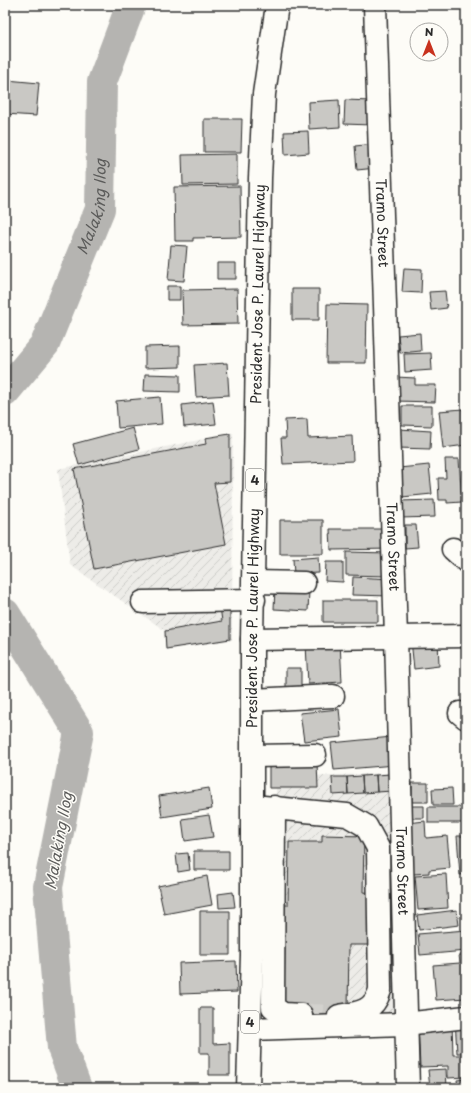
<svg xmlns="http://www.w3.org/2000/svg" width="471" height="1093" font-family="'Playpen Sans',sans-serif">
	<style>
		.industrial { fill: url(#industrial-furrows) }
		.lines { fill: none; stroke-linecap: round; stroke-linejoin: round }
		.river { stroke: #b5b4b1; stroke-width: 30 }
		.building { fill: #c9c8c4; stroke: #2b2b2b }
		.minor-tunnel { stroke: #d3d2ce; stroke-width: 22; stroke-dasharray: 22 11; stroke-linecap: butt }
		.minor-casing { stroke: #2b2b2b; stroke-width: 25 }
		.highway-casing { stroke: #2b2b2b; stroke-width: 25 }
		.minor { stroke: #fdfcf7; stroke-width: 22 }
		.highway { stroke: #fdfcf7; stroke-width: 22 }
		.labels { text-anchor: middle; stroke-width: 3; stroke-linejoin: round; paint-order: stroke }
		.shield { fill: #fdfcf7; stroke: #6a6a68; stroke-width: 1 }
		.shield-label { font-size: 13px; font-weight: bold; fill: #2b2b2b }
		.street-label { font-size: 14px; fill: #2b2b2b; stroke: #fdfcf7 }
		.water-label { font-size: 15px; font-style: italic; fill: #5b5b5a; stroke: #fdfcf7 }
	</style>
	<defs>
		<pattern id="industrial-furrows" width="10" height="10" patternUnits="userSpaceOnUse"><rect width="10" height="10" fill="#edece8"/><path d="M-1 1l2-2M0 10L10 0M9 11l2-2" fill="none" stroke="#cbcbc7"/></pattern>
	</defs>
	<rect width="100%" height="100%" fill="#fdfcf7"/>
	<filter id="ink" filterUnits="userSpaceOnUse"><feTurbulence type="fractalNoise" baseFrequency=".025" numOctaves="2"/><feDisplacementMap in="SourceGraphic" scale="8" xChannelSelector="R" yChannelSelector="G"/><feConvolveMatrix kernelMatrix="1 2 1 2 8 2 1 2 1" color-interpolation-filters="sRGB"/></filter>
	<g filter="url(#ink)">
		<path class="industrial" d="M 233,433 L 232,640 L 165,650 L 164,630 L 70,565 L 58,469 Z
			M 393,773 L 401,1013 L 275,1021 L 276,777 Z"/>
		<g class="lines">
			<g class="river">
				<path id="s1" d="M 5,392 L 45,344 L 100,209 L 102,82 L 131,5"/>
				<path d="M 5,613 L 79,732 L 48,887 L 62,1048 L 77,1088"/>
			</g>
		</g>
		<path class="building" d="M 7,80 L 39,83 L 36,116 L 5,114 Z
			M 339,100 L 340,127 L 309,129 L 308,102 Z
			M 345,100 L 371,101 L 371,125 L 344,124 Z
			M 204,119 L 242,119 L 241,152 L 204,152 Z
			M 308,131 L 309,153 L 285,155 L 284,132 Z
			M 374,144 L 376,168 L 357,170 L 355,146 Z
			M 237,154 L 237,184 L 183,185 L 182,155 Z
			M 240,186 L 241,237 L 193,238 L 193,241 L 175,241 L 174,187 Z
			M 171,245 L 187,246 L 184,281 L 168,280 Z
			M 217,263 L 236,263 L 236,279 L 217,279 Z
			M 404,268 L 422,269 L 421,293 L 402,292 Z
			M 167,286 L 180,286 L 180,300 L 167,300 Z
			M 237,289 L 238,324 L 183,325 L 182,290 Z
			M 292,289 L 319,289 L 319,320 L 292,320 Z
			M 445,291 L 447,308 L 431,310 L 429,292 Z
			M 327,304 L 367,305 L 366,363 L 326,363 Z
			M 420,333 L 421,351 L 400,353 L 398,335 Z
			M 180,346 L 180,367 L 145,368 L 145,347 Z
			M 431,353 L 432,370 L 405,372 L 404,354 Z
			M 227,363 L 229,395 L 196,397 L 194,365 Z
			M 145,374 L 180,375 L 180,392 L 144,391 Z
			M 396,377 L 415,378 L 415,385 L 436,385 L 435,402 L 395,401 Z
			M 160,397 L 162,424 L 118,428 L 116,401 Z
			M 213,401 L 216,424 L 184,427 L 182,405 Z
			M 402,406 L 432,406 L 432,426 L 402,425 Z
			M 463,409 L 466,445 L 443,448 L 439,411 Z
			M 307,419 L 308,438 L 352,436 L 353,461 L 283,464 L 281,438 L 286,438 L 285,420 Z
			M 133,428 L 139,449 L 79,465 L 73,444 Z
			M 399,429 L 431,431 L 430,449 L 398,448 Z
			M 230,434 L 230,482 L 214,483 L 226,544 L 94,569 L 74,469 L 206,444 L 205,438 Z
			M 445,459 L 459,459 L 462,502 L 447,503 L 447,500 L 439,500 L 438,478 L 446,478 Z
			M 429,465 L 432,494 L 402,497 L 399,468 Z
			M 434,500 L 435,517 L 400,518 L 400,501 Z
			M 280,520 L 323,520 L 323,554 L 280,554 Z
			M 405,525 L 416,525 L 418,547 L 405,548 Z
			M 330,529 L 391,529 L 391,549 L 331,550 Z
			M 346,552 L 389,553 L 388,576 L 346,575 Z
			M 318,557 L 319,573 L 294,574 L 293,559 Z
			M 326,562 L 343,562 L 343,582 L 325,581 Z
			M 353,577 L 393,579 L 392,596 L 352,595 Z
			M 275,588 L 309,591 L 308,611 L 274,609 Z
			M 323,600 L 378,600 L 378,622 L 323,622 Z
			M 230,605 L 230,639 L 166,649 L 165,631 L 222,621 L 220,607 Z
			M 438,639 L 439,666 L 414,669 L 411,640 Z
			M 340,642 L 342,682 L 308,684 L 306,644 Z
			M 286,668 L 301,668 L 301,690 L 286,690 Z
			M 339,709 L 342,737 L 304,741 L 300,713 Z
			M 392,737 L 395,765 L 334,770 L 331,743 Z
			M 317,762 L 318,788 L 269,788 L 269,763 Z
			M 391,774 L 392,791 L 377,792 L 376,775 Z
			M 376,775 L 377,792 L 363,793 L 362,776 Z
			M 362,776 L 363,793 L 348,794 L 347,777 Z
			M 332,777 L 347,777 L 348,794 L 333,795 Z
			M 412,783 L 428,783 L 428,802 L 412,802 Z
			M 209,788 L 212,809 L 162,817 L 159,796 Z
			M 452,788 L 453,805 L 433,805 L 432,789 Z
			M 409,806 L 424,806 L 424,818 L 410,818 Z
			M 428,807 L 463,807 L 463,823 L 428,823 Z
			M 209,815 L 213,837 L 185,841 L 182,819 Z
			M 425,821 L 426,838 L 447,836 L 450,868 L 429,870 L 429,873 L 413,874 L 408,823 Z
			M 322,835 L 364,836 L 363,892 L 375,893 L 371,945 L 349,945 L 348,1008 L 338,1025 L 301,1025 L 284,1006 L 285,944 L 274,944 L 274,905 L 288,905 L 289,842 L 322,842 Z
			M 457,836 L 466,836 L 466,874 L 460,875 Z
			M 194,851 L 229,851 L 229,870 L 194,870 Z
			M 188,853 L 190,870 L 178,872 L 176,854 Z
			M 446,874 L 448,908 L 418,910 L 415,876 Z
			M 207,876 L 212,905 L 164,914 L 158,886 Z
			M 233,892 L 235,907 L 219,908 L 218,894 Z
			M 457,910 L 459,925 L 419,930 L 417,915 Z
			M 200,911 L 230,911 L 230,955 L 200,955 Z
			M 466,930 L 466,951 L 420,955 L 418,934 Z
			M 459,955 L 466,955 L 466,998 L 436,1000 L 433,965 L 460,963 Z
			M 236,961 L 237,992 L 180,994 L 179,963 Z
			M 200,1008 L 213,1008 L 213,1044 L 230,1043 L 230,1075 L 209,1075 L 209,1053 L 200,1053 Z
			M 455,1019 L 466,1019 L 466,1053 L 457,1053 Z
			M 452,1022 L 453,1055 L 466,1055 L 466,1077 L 448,1078 L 448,1066 L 420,1067 L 418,1023 Z
			M 446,1069 L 447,1088 L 430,1088 L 428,1070 Z
			M 466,1079 L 466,1088 L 458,1088 L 457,1080 Z"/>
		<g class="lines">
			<path class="minor-tunnel" d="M 301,1015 L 339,1016"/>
			<defs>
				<g id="minor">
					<path id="s2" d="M 375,5 L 396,636 L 408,1088"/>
					<path d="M 453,549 L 466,561"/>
					<path d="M 254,582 L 304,583"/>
					<path d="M 143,602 L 254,600"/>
					<path d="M 252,639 L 466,636"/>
					<path d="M 252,700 L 333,696"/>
					<path d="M 460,713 L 466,718"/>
					<path d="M 253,756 L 315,755"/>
					<path d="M 253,806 L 347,815 L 366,826 L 378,848 L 380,990 C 374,1012 358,1013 339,1016"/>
					<path d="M 274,807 L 273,1007 L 283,1014 L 301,1015"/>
					<path d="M 250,1029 L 405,1024 L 466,1017"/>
				</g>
				<g id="highway">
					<path id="s3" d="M 248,1088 L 252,955 L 252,639 L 260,178 L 264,94 L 277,5"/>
				</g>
			</defs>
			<use href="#minor" class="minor-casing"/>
			<use href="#highway" class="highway-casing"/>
			<use href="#minor" class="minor"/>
			<use href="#highway" class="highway"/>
		</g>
	</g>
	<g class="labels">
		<g class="shield">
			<rect x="246" y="469" width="18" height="22" rx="3"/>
			<rect x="241" y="1011" width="18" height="22" rx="3"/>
		</g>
		<g class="shield-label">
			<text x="255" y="485">4</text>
			<text x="250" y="1027">4</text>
		</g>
		<g class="street-label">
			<text dy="5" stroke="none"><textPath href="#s2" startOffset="218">Tramo Street</textPath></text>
			<text dy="5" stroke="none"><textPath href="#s3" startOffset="794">President Jose P. Laurel Highway</textPath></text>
			<text dy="5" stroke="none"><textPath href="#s2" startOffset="542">Tramo Street</textPath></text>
			<text dy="5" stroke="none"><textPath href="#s3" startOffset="470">President Jose P. Laurel Highway</textPath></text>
			<text dy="5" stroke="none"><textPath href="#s2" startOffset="866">Tramo Street</textPath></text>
		</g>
		<g class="water-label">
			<text dy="5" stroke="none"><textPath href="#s1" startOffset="209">Malaking Ilog</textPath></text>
			<text transform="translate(59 841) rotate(-80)" y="5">Malaking Ilog</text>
		</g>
	</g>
	<rect width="471" height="1093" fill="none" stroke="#fdfcf7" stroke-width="20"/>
	<rect x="10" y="10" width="451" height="1073" fill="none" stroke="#2b2b2b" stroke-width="1.5" filter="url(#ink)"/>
	<g transform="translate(429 42)"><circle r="19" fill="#fdfcf7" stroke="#a9a8a5"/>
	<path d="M0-3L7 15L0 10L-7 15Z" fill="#c8321e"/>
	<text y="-6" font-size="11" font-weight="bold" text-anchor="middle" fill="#2b2b2b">N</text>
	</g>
</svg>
